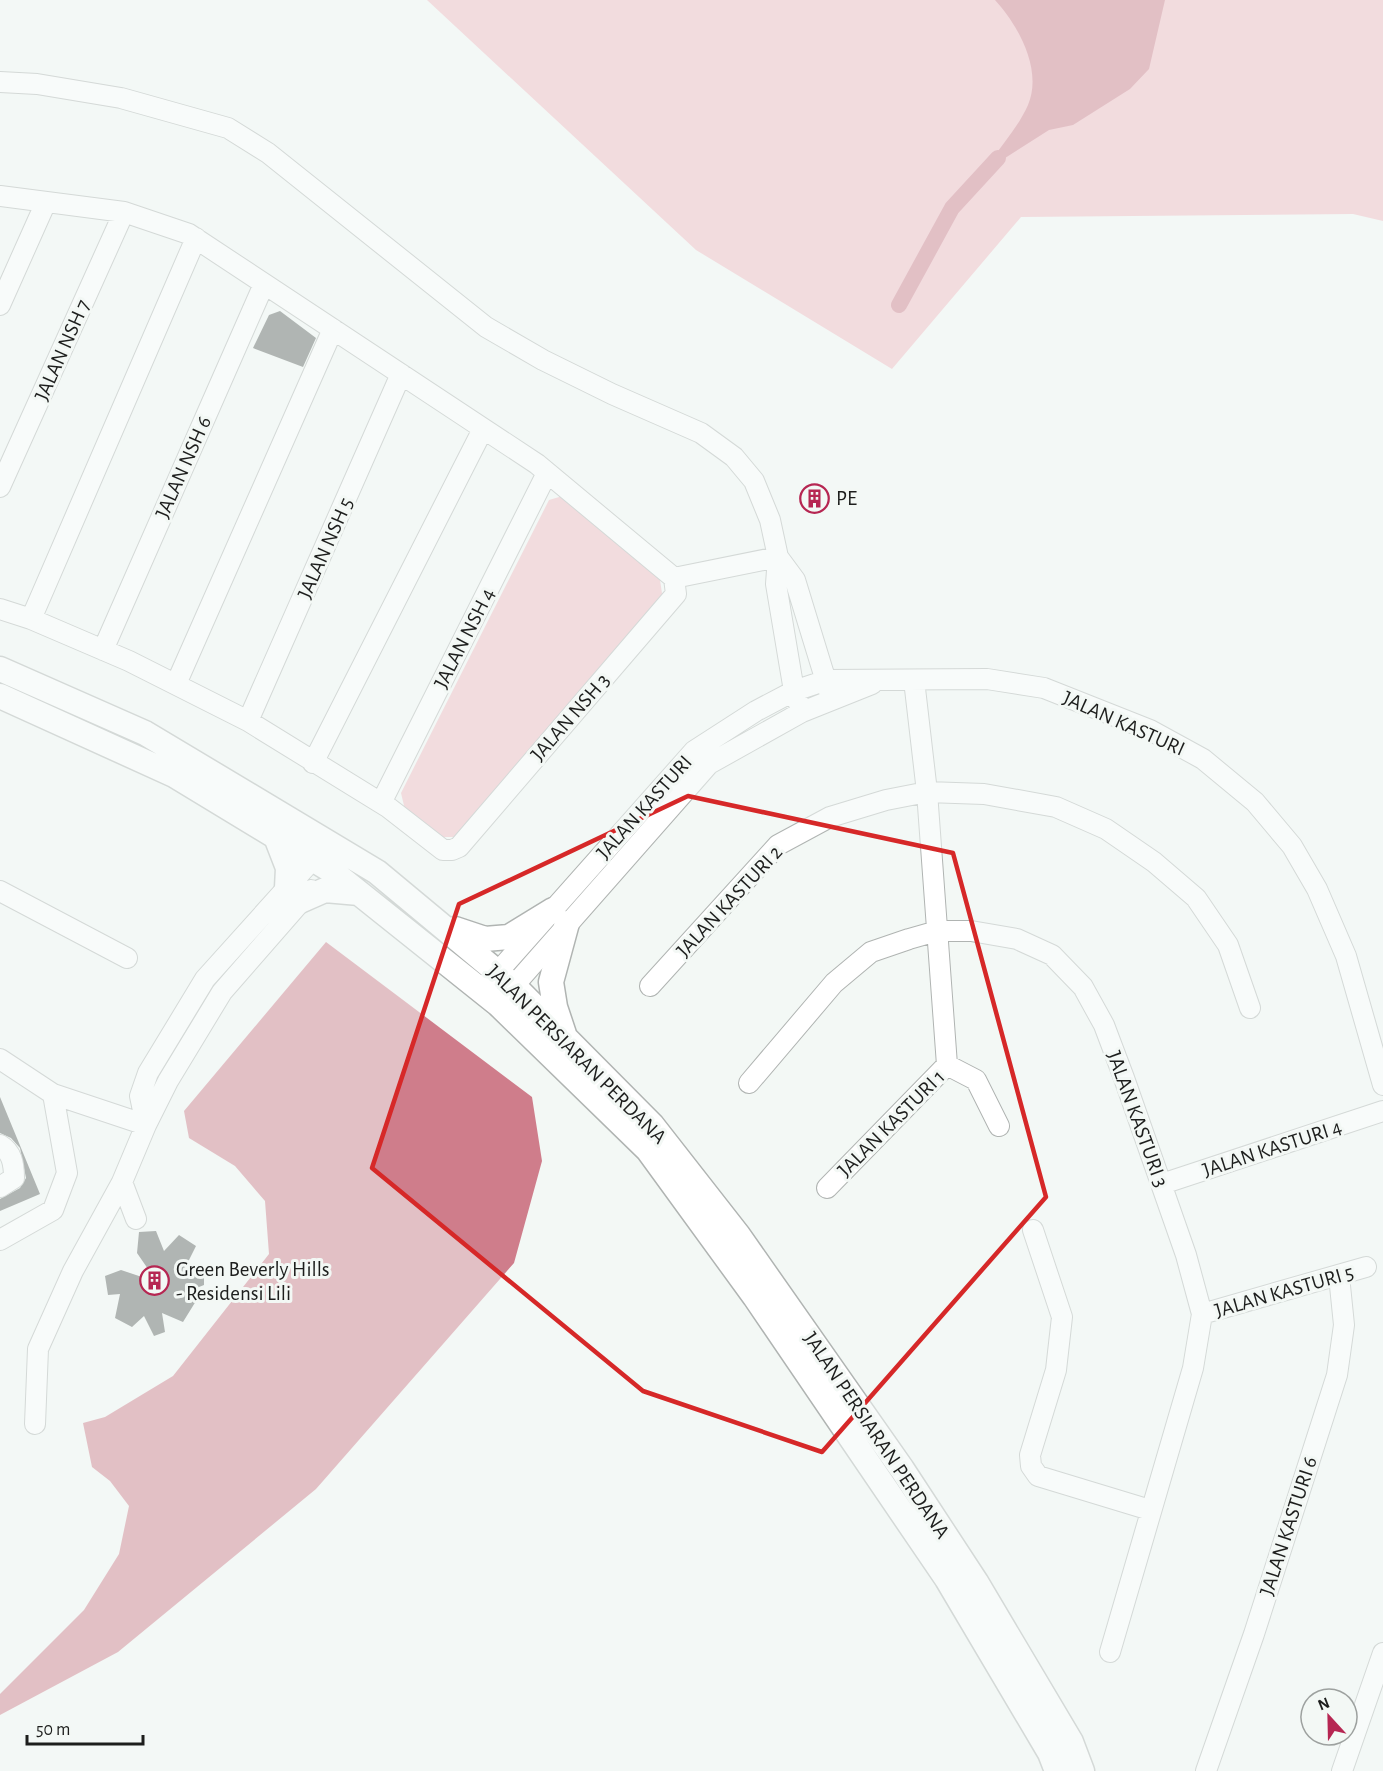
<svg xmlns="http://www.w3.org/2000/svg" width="1383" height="1771" font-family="'Alegreya Sans',sans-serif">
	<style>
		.green { fill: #f2bac2 }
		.water { fill: #cf7d8b }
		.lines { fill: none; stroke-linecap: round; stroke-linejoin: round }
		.canal { stroke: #cf7d8b; stroke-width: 16 }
		.building { fill: #606562 }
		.minor-casing { stroke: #b0b4b2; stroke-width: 22 }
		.major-casing { stroke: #b0b4b2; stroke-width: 27 }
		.minor { stroke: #fff; stroke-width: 20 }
		.major { stroke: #fff; stroke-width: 24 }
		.marked { fill: none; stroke: #d62828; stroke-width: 4.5; stroke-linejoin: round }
		.labels { text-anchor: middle; stroke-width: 6; stroke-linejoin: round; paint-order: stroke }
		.street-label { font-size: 21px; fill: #1d1e1d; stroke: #f3f8f5 }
		.poi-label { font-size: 21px; fill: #1d1e1d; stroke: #f3f8f5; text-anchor: start }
	</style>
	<rect width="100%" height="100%" fill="#f3f8f5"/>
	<path class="green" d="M 427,0 L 1383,0 L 1383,221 L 1353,214 L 1021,217 L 892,369 L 696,250 Z
		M 566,495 L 660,580 L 663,600 L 459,837 L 438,837 L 406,814 L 401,793 L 549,500 Z"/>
	<path class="water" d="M 995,0 L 1165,0 L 1149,69 L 1130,89 L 1073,125 L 1049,130 L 1002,160 L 995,155 C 1007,139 1020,123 1028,105 C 1043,70 1018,25 995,0 Z
		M 326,942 L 532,1097 L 542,1161 L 514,1263 L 316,1489 L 118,1652 L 0,1715 L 0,1694 L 84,1610 L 119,1554 L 129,1506 L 110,1481 L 92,1467 L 83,1423 L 105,1417 L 173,1376 L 269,1254 L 265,1201 L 235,1166 L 189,1138 L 184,1111 Z"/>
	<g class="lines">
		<path class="canal" d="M 899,305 L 952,208 L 998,158"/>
	</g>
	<path class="building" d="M 280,311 L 316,338 L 303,367 L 253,348 L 269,315 Z
		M 816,484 L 826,507 L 813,512 L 803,489 Z
		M 0,1097 L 40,1194 L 0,1211 L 0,1199 L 20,1188 L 26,1178 L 20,1148 L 11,1138 L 0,1133 Z
		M 156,1231 L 164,1251 L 179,1235 L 196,1246 L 185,1268 L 204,1268 L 204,1285 L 189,1291 L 196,1301 L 183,1322 L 162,1313 L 165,1332 L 154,1336 L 144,1316 L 132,1327 L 115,1318 L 120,1294 L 108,1295 L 105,1276 L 121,1270 L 157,1282 L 137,1253 L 139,1232 Z"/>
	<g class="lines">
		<defs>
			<path id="minor" d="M 0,82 L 37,84 L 121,98 L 228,128 L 268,153 L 486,327 L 543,360 L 612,394 L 701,433 L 734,457 L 754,481 L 770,520 L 778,557 L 776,584 L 794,691 L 802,712
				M 0,196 L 124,212 L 189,234 L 537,464 L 674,578 L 778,557
				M 0,305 L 46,202
				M 0,487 L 124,212
				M 778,557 L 795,580 L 829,691
				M 0,609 L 31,619 L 129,661 L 248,721 L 389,808 L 443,850 L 452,850 L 459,847 L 670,601 L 676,594 L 674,578
				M 31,619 L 196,238
				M 103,650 L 264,284
				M 914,680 L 927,792 L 947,1065
				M 176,684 L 333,329
				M 248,721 L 401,374
				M 313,763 L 483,429
				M 381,803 L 547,473
				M 0,891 L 127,958
				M 488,983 L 694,751 L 756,711 L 794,691 L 827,680 L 987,679 L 1044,688 L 1150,730 L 1203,759 L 1255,802 L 1292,846 L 1317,889 L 1346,956 L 1383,1085
				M 650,986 L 778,845 L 830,817 L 886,800 L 927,792 L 984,794 L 1056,807 L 1106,829 L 1154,862 L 1196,898 L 1228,945 L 1250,1008
				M 504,997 L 709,764 L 802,712 L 872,684
				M 0,1059 L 53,1094 L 146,1125
				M 749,1083 L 834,983 L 871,952 L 909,939 L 937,931 L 971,931 L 1017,939 L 1052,955 L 1083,987 L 1104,1025 L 1124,1078 L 1186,1255 L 1202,1314 L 1193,1368 L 1110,1652
				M 146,1125 L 140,1096 L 148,1073 L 205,979 L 322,849
				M 0,1145 C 12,1152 14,1164 14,1178 L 0,1187
				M 122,1182 L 146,1125 L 168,1081 L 222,992 L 311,890
				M 1162,1184 L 1383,1111
				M 827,1188 L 947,1065 L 976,1080 L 999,1126
				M 1033,1230 L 1062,1317 L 1056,1370 L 1030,1455 L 1031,1466 L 1038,1476 L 1150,1510
				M 0,1240 L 53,1210 L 67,1173 L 53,1094
				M 1202,1314 L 1366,1267
				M 35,1424 L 38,1349 L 73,1271 L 122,1182 L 136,1219
				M 1206,1771 L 1254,1634 L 1337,1375 L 1344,1325 L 1339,1276
				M 1342,1771 L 1383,1653"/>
			<path id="major" d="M 0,669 L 145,733 L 377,872 L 514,986 L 652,1125 L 738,1235 L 902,1469 L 976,1582 L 1071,1742 L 1082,1771
				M 0,696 L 174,775 L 329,869 L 498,1004 L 648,1150 L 755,1297 L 947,1579 L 1050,1753 L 1057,1771
				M 276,837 L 288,868 L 287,888
				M 300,901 L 325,890 L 359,893
				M 455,929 L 485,939 L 509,937 L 553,910
				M 564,1034 L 555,1007 L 551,982 L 567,923"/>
		</defs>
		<use href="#minor" class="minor-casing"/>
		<use href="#major" class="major-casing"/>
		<use href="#minor" class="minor"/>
		<use href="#major" class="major"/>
	</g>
	<path d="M0 0H1383V1771H0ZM 688,796 L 953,853 L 1046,1197 L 822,1452 L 643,1391 L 372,1168 L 459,904 Z" fill="#f3f8f5" fill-opacity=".55" fill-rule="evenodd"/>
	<path class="marked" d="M 688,796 L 953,853 L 1046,1197 L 822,1452 L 643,1391 L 372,1168 L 459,904 Z"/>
	<defs>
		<symbol id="building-ring" viewBox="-11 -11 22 22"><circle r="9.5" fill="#f3f8f5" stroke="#b62652" stroke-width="1.5"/><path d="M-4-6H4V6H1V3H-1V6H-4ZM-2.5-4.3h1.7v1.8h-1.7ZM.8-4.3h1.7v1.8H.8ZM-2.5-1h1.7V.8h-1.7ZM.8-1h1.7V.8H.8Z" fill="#b62652"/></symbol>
	</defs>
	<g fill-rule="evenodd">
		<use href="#building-ring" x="798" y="482" width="33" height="33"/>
		<use href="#building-ring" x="138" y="1264" width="33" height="33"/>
	</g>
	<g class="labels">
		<g class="street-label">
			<text transform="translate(62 350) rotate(-66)" y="7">JALAN NSH 7</text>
			<text transform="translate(183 467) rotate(-66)" y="7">JALAN NSH 6</text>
			<text transform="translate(325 548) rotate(-66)" y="7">JALAN NSH 5</text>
			<text transform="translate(464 638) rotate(-63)" y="7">JALAN NSH 4</text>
			<text transform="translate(570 717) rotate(-49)" y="7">JALAN NSH 3</text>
			<text transform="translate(1124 723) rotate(24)" y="7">JALAN KASTURI</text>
			<text transform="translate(644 807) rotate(-48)" y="7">JALAN KASTURI</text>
			<text transform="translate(729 901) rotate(-47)" y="7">JALAN KASTURI 2</text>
			<text transform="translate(577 1054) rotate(45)" y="7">JALAN PERSIARAN PERDANA</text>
			<text transform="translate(1138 1119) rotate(70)" y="7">JALAN KASTURI 3</text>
			<text transform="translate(891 1123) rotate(-45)" y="7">JALAN KASTURI 1</text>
			<text transform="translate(1272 1148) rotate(-18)" y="7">JALAN KASTURI 4</text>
			<text transform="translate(1284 1291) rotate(-16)" y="7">JALAN KASTURI 5</text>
			<text transform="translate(877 1435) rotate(56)" y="7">JALAN PERSIARAN PERDANA</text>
			<text transform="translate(1288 1526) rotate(-72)" y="7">JALAN KASTURI 6</text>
		</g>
		<g class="poi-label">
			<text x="836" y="505">PE</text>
			<text x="176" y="1276">Green Beverly Hills<tspan x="176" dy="24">- Residensi Lili</tspan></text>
		</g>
	</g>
	<g transform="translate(1329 1717) rotate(338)"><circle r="28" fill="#f3f8f5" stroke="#9da19f" stroke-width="1.5"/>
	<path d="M0-4.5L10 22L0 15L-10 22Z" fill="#b62652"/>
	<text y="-9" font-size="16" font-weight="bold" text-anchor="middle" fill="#1d1e1d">N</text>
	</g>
	<path d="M27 1735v9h116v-9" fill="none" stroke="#1d1e1d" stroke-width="3"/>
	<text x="36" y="1735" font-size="18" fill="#1d1e1d" stroke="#f3f8f5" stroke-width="4.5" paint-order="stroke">50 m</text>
</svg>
